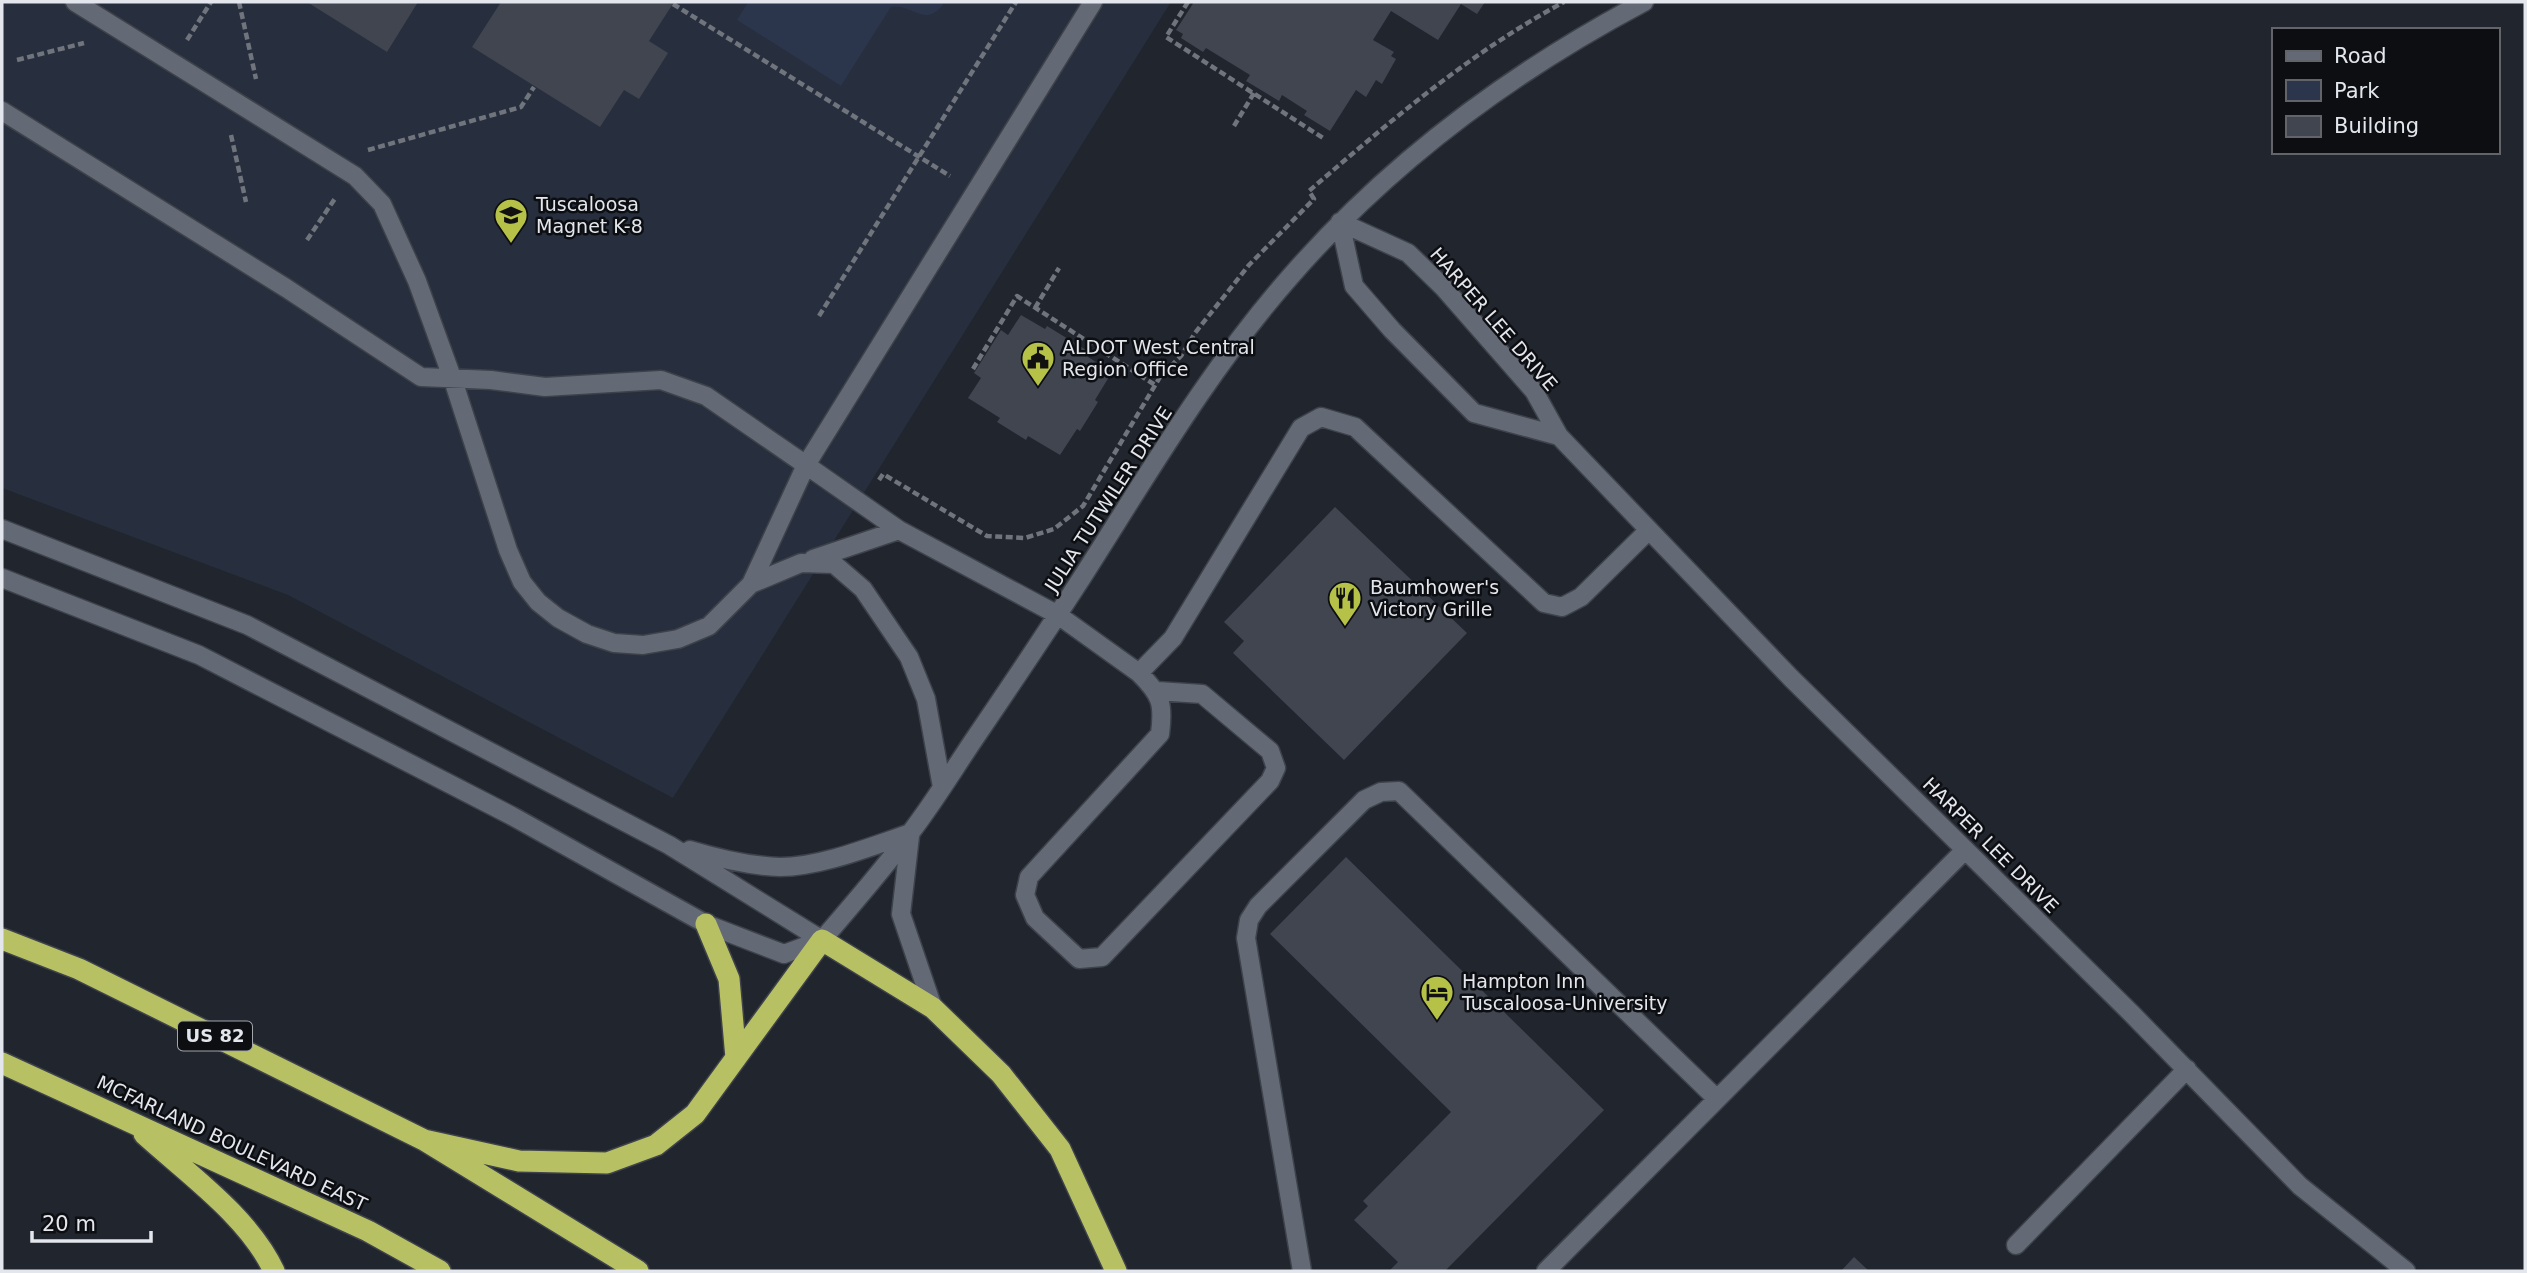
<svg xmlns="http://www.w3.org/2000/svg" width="2527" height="1273" font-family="'DejaVu Sans',sans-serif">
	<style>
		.built { fill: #272e3d }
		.green { fill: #2b354b }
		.building { fill: #404550 }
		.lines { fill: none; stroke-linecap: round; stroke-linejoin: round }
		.minor-casing { stroke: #3e424a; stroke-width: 21 }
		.highway-casing { stroke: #3e424a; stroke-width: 24 }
		.path { stroke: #70747c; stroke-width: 4.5; stroke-dasharray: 7 3.5; stroke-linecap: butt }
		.minor { stroke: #646a75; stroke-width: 18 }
		.highway { stroke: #b7c163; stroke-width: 21 }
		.labels { text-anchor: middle; stroke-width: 5; stroke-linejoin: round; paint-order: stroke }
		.shield { fill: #0c0e12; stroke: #a2a5ab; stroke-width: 2 }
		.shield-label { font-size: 18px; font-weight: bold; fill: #e3e6ed }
		.poi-label { font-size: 19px; fill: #e3e6ed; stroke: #0c0e12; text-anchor: start }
		.street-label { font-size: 19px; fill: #e3e6ed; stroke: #0c0e12 }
	</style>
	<rect width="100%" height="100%" fill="#20252e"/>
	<path class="built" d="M 2,2 L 1171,2 L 673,798 L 288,595 L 2,488 Z"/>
	<path class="green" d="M 748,2 L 945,2 C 925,30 915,4 891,7 L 841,86 L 737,20 Z"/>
	<path class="building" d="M 307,2 L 418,2 L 387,52 Z
		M 501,2 L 674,2 L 649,41 L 668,53 L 639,99 L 624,90 L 600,127 L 472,47 Z
		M 1194,2 L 1485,2 L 1477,14 L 1461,4 L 1438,40 L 1391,11 L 1373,40 L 1394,52 L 1391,56 L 1396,59 L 1382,84 L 1376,80 L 1366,97 L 1356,90 L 1330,131 L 1304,115 L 1307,111 L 1282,95 L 1279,101 L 1246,81 L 1250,75 L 1206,48 L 1203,52 L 1181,38 L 1183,34 L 1176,30 Z
		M 1021,315 L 1045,329 L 1047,326 L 1091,353 L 1088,357 L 1112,372 L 1095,400 L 1098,402 L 1080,431 L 1077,429 L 1060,455 L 1028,436 L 1026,440 L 997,422 L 1000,418 L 968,398 L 981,378 L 974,373 L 1001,330 L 1008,335 Z
		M 1335,507 L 1467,633 L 1344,760 L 1233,653 L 1244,641 L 1224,622 Z
		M 1346,857 L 1604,1110 L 1445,1271 L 1389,1271 L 1398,1262 L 1354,1220 L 1368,1206 L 1363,1201 L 1451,1112 L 1270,934 Z
		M 1854,1257 L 1869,1271 L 1841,1271 Z"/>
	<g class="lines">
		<defs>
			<path id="minor" d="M 1093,2 L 806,465 L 899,530 L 1058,615 L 1139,673 L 1173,638 L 1301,428 L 1321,417 L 1355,427 L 1544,603 L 1562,607 L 1581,597 L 1649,530
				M 2,111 L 286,288 L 421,377 L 491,380 L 545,387 L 661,380 L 706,396 L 806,465 L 751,584 L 709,626 L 678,639 L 643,645 L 614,643 L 587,634 L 558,618 L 538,602 L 522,582 L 508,550 L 453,380 L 417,281 L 382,204 L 355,176 L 75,2
				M 1340,222 L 1408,253 L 1444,288 L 1534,391 L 1559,436 L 1791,678 L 2132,1014 L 2300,1186 L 2406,1271
				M 1340,222 L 1354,286 L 1392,330 L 1474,413 L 1559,436
				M 2,529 L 247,625 L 669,845 L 822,940
				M 813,559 L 899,530
				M 2,578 L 199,655 L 512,816 L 706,924 L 784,954 L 822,940
				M 751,584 L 801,563 L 834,564 L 863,589 L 909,657 L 926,699 L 942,787
				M 1139,673 C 1161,695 1164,703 1160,734 L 1029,877 L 1025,895 L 1035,918 L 1079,959 L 1102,957 L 1270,781 L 1276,768 L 1270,751 L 1202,694 L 1157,691
				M 910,836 L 901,914 L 933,1008
				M 690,850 C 720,859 749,866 780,867 C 821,867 872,846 911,833
				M 822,940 C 852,905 883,870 911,832 C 934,802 954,769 975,738 C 1011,685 1046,633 1081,579 C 1147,476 1209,369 1290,277 C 1390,162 1510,73 1644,2
				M 2016,1245 L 2187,1069
				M 1302,1271 L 1246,938 L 1249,920 L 1258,906 L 1364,800 L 1381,792 L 1399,791 L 1717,1099
				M 1546,1271 L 1965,850"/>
			<path id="highway" d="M 706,924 L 729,979 L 736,1058
				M 2,939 L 79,969 L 424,1140 L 638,1271
				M 2,1063 L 368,1231 L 440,1271
				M 144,1134 C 188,1174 249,1217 274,1271
				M 424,1140 L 519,1161 L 607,1163 L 656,1145 L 695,1114 L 822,940 L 933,1008 L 1001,1074 L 1060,1149 L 1116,1271"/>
		</defs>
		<use href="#minor" class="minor-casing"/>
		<use href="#highway" class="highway-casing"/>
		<path class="path" d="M 239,2 L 256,79
			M 1188,2 L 1166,37 L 1323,138
			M 673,4 L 950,176
			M 187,40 L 211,2
			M 17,60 L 84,43
			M 1234,126 L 1254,93
			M 231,135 L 246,202
			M 368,150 L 521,107 L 534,87
			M 307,240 L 336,197
			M 1035,308 L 1059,268
			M 819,316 L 1016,2
			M 973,369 L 1017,296 L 1155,385
			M 879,480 L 883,474 L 987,536 L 1025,538 L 1054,529 L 1083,506 L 1160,377 L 1181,356 L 1195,333 L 1249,265 L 1314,199 L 1309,191 C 1389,122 1471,52 1564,2"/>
		<use href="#minor" class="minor"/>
		<use href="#highway" class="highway"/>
	</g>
	<defs>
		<symbol id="school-pin" viewBox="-11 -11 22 30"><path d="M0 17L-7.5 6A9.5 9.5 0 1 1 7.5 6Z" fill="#b6c148" stroke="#0c0e12"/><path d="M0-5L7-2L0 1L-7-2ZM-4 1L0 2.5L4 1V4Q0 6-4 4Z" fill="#111"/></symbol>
		<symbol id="civic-pin" viewBox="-11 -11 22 30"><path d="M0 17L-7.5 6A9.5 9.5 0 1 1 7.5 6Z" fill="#b6c148" stroke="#0c0e12"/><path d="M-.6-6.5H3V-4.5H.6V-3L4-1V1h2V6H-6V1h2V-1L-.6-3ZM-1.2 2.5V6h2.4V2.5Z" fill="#111"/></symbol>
		<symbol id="restaurant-pin" viewBox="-11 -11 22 30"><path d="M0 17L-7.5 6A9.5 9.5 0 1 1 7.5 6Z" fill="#b6c148" stroke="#0c0e12"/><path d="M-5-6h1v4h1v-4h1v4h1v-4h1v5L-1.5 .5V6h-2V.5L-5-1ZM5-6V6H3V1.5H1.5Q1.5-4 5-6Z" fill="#111"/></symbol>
		<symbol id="hotel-pin" viewBox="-11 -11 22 30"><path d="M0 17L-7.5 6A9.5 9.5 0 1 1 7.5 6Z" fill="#b6c148" stroke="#0c0e12"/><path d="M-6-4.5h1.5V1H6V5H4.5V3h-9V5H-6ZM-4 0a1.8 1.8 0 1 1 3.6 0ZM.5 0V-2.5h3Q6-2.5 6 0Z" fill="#111"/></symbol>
	</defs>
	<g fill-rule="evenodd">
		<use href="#school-pin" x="492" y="196" width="38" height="52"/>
		<use href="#civic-pin" x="1019" y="339" width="38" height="52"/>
		<use href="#restaurant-pin" x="1326" y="579" width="38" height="52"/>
		<use href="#hotel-pin" x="1418" y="973" width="38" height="52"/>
	</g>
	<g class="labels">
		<rect class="shield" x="178" y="1021.5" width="74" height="29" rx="5"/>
		<g class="shield-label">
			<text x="215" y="1042">US 82</text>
		</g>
		<g class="poi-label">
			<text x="536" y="211">Tuscaloosa<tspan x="536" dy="22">Magnet K-8</tspan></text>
			<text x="1062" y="354">ALDOT West Central<tspan x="1062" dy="22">Region Office</tspan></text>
			<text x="1370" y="594">Baumhower's<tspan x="1370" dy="22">Victory Grille</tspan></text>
			<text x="1462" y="988">Hampton Inn<tspan x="1462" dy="22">Tuscaloosa-University</tspan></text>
		</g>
		<g class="street-label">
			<text transform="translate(1494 319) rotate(49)" y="7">HARPER LEE DRIVE</text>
			<text transform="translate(1108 499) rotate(-57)" y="7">JULIA TUTWILER DRIVE</text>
			<text transform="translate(1991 845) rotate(45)" y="7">HARPER LEE DRIVE</text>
			<text transform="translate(232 1143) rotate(25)" y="7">MCFARLAND BOULEVARD EAST</text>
		</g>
	</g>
	<rect width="2527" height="1273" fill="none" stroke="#e3e6ed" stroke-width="7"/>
	<rect x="2272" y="28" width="228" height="126" fill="#0c0e12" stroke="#62646a" stroke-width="2"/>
	<rect x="2286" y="51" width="35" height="10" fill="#646a75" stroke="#62646a" stroke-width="2"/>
	<text x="2334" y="63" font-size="21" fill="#e3e6ed">Road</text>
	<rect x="2286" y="80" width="35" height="21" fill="#2b354b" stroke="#62646a" stroke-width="2"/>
	<text x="2334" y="98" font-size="21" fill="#e3e6ed">Park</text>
	<rect x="2286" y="116" width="35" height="21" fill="#404550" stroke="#62646a" stroke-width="2"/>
	<text x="2334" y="133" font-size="21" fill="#e3e6ed">Building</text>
	<path d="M32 1231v10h119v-10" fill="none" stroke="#e3e6ed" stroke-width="3.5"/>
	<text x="42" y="1231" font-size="21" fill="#e3e6ed" stroke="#0c0e12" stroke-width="5" paint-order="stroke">20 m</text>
</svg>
